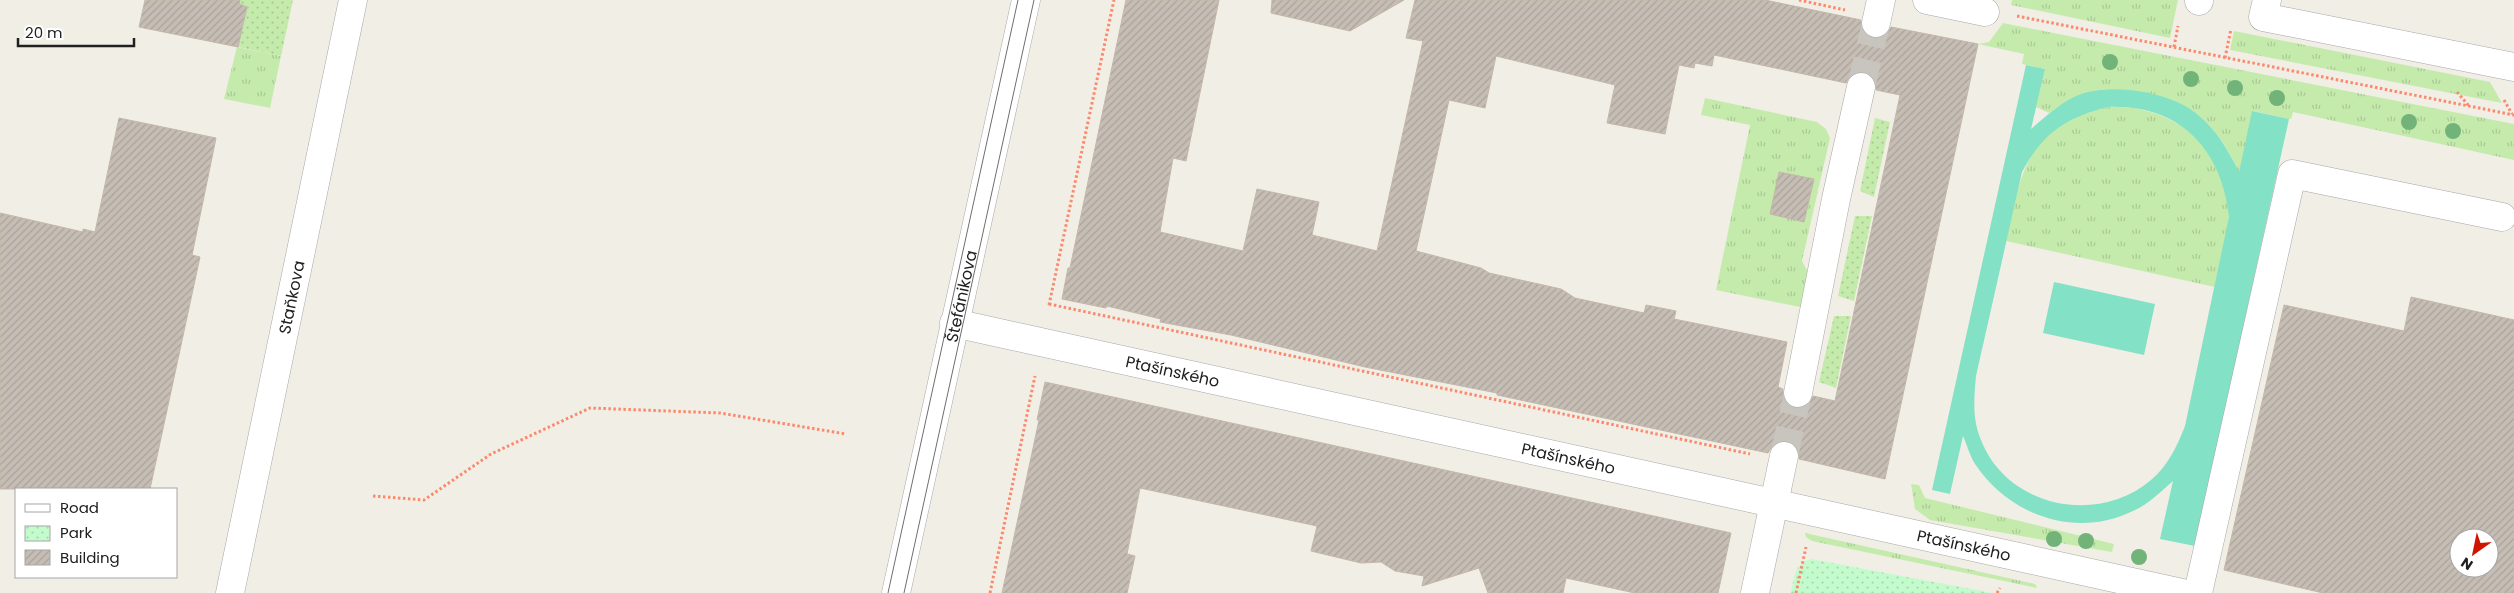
<svg xmlns="http://www.w3.org/2000/svg" width="2514" height="593" font-family="Poppins,sans-serif">
	<style>
		.grass { fill: url(#grass-tufts) }
		.park { fill: url(#park-dots) }
		.garden { fill: url(#garden-dots) }
		.pitch { fill: #83e1c6; fill-rule: evenodd }
		.building { fill: url(#building-hatch); stroke: #c3b7a8; fill-rule: evenodd }
		.lines { fill: none; stroke-linecap: round; stroke-linejoin: round }
		.minor-tunnel { stroke: #c7c5be; stroke-width: 28; stroke-dasharray: 28 14; stroke-linecap: butt }
		.minor-casing { stroke: #a7a7a7; stroke-width: 29 }
		.path { stroke: #fc896c; stroke-width: 3; stroke-dasharray: 2.5 2.5; stroke-linecap: butt }
		.minor { stroke: #fff; stroke-width: 28 }
		.tram { stroke: #6e6e6e; stroke-width: 1 }
		.tree { fill: #72b379 }
		.labels { text-anchor: middle; stroke-width: 4; stroke-linejoin: round; paint-order: stroke }
		.street-label { font-size: 16px; fill: #202020; stroke: #fff }
	</style>
	<defs>
		<pattern id="grass-tufts" width="24" height="20" patternUnits="userSpaceOnUse" patternTransform="scale(1.25)"><rect width="24" height="20" fill="#c5ebac"/><path d="M3 7l-1-3M5 7V3M7 7l1-3M15 17l-1-3M17 17v-4M19 17l1-3" fill="none" stroke="#a9c994"/></pattern>
		<pattern id="park-dots" width="8" height="8" patternUnits="userSpaceOnUse" patternTransform="scale(1.25)"><rect width="8" height="8" fill="#c4fbcd"/><path d="M2 2h.1M6 6h.1" fill="none" stroke="#a8d7b0" stroke-width="1.8" stroke-linecap="round"/></pattern>
		<pattern id="garden-dots" width="8" height="8" patternUnits="userSpaceOnUse" patternTransform="scale(1.25)"><rect width="8" height="8" fill="#c5ebac"/><path d="M2 2h.1M6 6h.1" fill="none" stroke="#a9c994" stroke-width="1.8" stroke-linecap="round"/></pattern>
		<pattern id="building-hatch" width="6" height="6" patternUnits="userSpaceOnUse" patternTransform="scale(1.25)"><rect width="6" height="6" fill="#c6beb5"/><path d="M-1 1l2-2M0 6l6-6M5 7l2-2" fill="none" stroke="#aaa39b"/></pattern>
	</defs>
	<rect width="100%" height="100%" fill="#f1eee6"/>
	<path class="grass" d="M 2012,0 L 2178,0 L 2170,38 L 2011,5 Z
		M 2003,23 L 2514,124 L 2514,160 L 2293,112 L 2291,119 L 2289,119 L 2253,111 L 2239,173 C 2229,150 2217,130 2197,114 C 2186,105 2171,101 2158,98 C 2113,84 2088,85 2049,113 L 2036,107 L 2045,69 L 2022,64 L 2024,54 L 1978,44 L 1989,42 Z
		M 2234,31 L 2490,82 L 2502,103 L 2230,50 Z
		M 237,47 L 281,56 L 270,108 L 224,99 Z
		M 1705,98 L 1817,122 L 1826,129 L 1830,138 L 1802,261 L 1812,280 L 1805,308 L 1716,290 L 1750,125 L 1701,115 Z
		M 2108,107 C 2172,104 2229,148 2229,216 C 2229,239 2220,265 2215,287 L 2006,241 C 2022,169 2026,127 2108,107 Z
		M 1911,484 L 1919,485 L 1925,498 L 2114,544 L 2112,552 L 1930,520 L 1915,509 Z
		M 1805,533 L 2035,584 L 2037,588 L 1812,541 L 1806,537 Z"/>
	<path class="park" d="M 1811,559 L 1977,590 L 1991,593 L 1791,593 C 1794,579 1794,563 1811,559 Z"/>
	<path class="garden" d="M 240,0 L 293,0 L 281,56 L 238,47 L 247,7 L 239,4 Z
		M 1875,118 L 1890,122 L 1874,197 L 1860,191 Z
		M 1855,216 L 1872,216 L 1854,301 L 1838,296 Z
		M 1834,316 L 1851,316 L 1836,388 L 1819,382 Z"/>
	<path class="pitch" d="M 2026,65 L 2045,69 L 2031,129 C 2045,117 2058,105 2074,97 C 2106,81 2170,91 2197,114 C 2217,130 2228,150 2239,172 L 2252,111 L 2289,119 L 2195,546 L 2160,539 L 2173,481 C 2160,492 2149,504 2133,511 C 2076,539 2010,516 1975,464 C 1970,456 1967,445 1963,436 L 1950,494 L 1932,490 ZM 2108,107 C 2178,104 2222,148 2229,217 L 2185,426 C 2177,446 2168,466 2151,480 C 2097,526 2007,507 1981,440 C 1972,419 1974,398 1976,376 L 2022,172 C 2043,133 2065,118 2108,107 Z
		M 2054,282 L 2155,304 L 2144,355 L 2043,333 Z"/>
	<path class="building" d="M 145,0 L 240,0 L 239,4 L 247,7 L 238,47 L 139,27 Z
		M 1126,0 L 1219,0 L 1186,161 L 1173,158 L 1160,232 L 1243,251 L 1257,189 L 1319,202 L 1312,235 L 1377,251 L 1423,41 L 1406,38 L 1415,0 L 1765,0 L 1861,20 L 1861,28 L 1865,34 L 1873,38 L 1881,38 L 1887,34 L 1891,27 L 1978,44 L 1885,479 L 1799,459 L 1799,451 L 1795,445 L 1788,441 L 1779,441 L 1772,446 L 1768,453 L 1497,395 L 1497,393 L 1365,367 L 1231,335 L 1160,322 L 1161,319 L 1107,306 L 1106,308 L 1062,299 L 1068,268 L 1070,268 ZM 1714,55 L 1846,83 L 1849,77 L 1856,72 L 1865,72 L 1871,75 L 1876,82 L 1876,90 L 1900,95 L 1835,401 L 1813,396 L 1809,404 L 1803,408 L 1795,408 L 1787,404 L 1783,398 L 1783,389 L 1778,387 L 1787,342 L 1674,319 L 1676,311 L 1646,305 L 1644,313 L 1575,298 L 1561,289 L 1489,273 L 1481,268 L 1416,251 L 1449,100 L 1485,108 L 1496,56 L 1615,85 L 1607,123 L 1665,134 L 1679,65 L 1694,68 L 1695,63 L 1712,66 Z
		M 1272,0 L 1404,0 L 1350,31 L 1271,13 Z
		M 119,118 L 216,138 L 192,255 L 200,257 L 150,489 L 0,489 L 0,213 L 83,232 L 83,229 L 95,232 Z
		M 1779,172 L 1814,179 L 1804,222 L 1770,214 Z
		M 2411,297 L 2514,320 L 2514,593 L 2323,593 L 2224,570 L 2284,305 L 2404,331 ZM 2459,538 L 2489,538 L 2489,568 L 2459,568 Z
		M 1045,382 L 1731,533 L 1718,593 L 1635,593 L 1566,578 L 1563,593 L 1488,593 L 1479,568 L 1422,586 L 1424,576 L 1395,571 L 1381,562 L 1361,563 L 1311,551 L 1317,526 L 1140,488 L 1127,554 L 1135,556 L 1127,593 L 1002,593 L 1039,420 L 1037,420 Z"/>
	<g class="lines">
		<path class="minor-tunnel" d="M 1861,87 L 1876,23
			M 1784,456 L 1798,393"/>
		<defs>
			<g id="minor">
				<path d="M 1927,0 L 1985,12"/>
				<path d="M 2267,0 L 2263,17 L 2514,67"/>
				<path d="M 2199,1 L 2199,0"/>
				<path d="M 1876,23 L 1881,0"/>
				<path id="s1" d="M 954,323 L 2182,593"/>
				<path d="M 1798,393 L 1836,199 L 1861,87"/>
				<path id="s2" d="M 230,593 L 353,0"/>
				<path id="s3" d="M 896,593 L 1026,0"/>
				<path d="M 1755,593 L 1784,456"/>
				<path d="M 2198,593 L 2292,174 L 2502,217"/>
			</g>
		</defs>
		<use href="#minor" class="minor-casing"/>
		<path class="path" d="M 1799,0 L 1845,10
			M 2017,16 L 2514,115
			M 2174,47 L 2178,26
			M 2225,58 L 2231,29
			M 2457,92 L 2469,106
			M 2504,100 L 2512,114
			M 1049,304 L 1750,454
			M 1049,305 L 1114,0
			M 373,496 L 424,500 L 491,454 L 590,408 L 720,413 L 846,434
			M 990,593 L 1035,376
			M 1796,593 L 1806,547
			M 1997,593 L 2000,588"/>
		<use href="#minor" class="minor"/>
		<path class="tram" d="M 888,593 L 1018,0
			M 904,593 L 1034,0"/>
	</g>
	<g class="tree">
		<circle cx="2110" cy="62" r="8"/>
		<circle cx="2191" cy="79" r="8"/>
		<circle cx="2235" cy="88" r="8"/>
		<circle cx="2277" cy="98" r="8"/>
		<circle cx="2409" cy="122" r="8"/>
		<circle cx="2453" cy="131" r="8"/>
		<circle cx="2054" cy="539" r="8"/>
		<circle cx="2086" cy="541" r="8"/>
		<circle cx="2139" cy="557" r="8"/>
	</g>
	<g class="labels">
		<g class="street-label">
			<text dy="6" stroke="none"><textPath href="#s3" startOffset="304">Štefánikova</textPath></text>
			<text dy="6" stroke="none"><textPath href="#s2" startOffset="302">Staňkova</textPath></text>
			<text dy="6" stroke="none"><textPath href="#s1" startOffset="224">Ptašínského</textPath></text>
			<text dy="6" stroke="none"><textPath href="#s1" startOffset="629">Ptašínského</textPath></text>
			<text dy="6" stroke="none"><textPath href="#s1" startOffset="1034">Ptašínského</textPath></text>
		</g>
	</g>
	<rect x="15" y="488" width="162" height="90" fill="#ffffff" stroke="#a6a6a6"/>
	<rect x="25" y="504" width="25" height="8" fill="#ffffff" stroke="#a6a6a6"/>
	<text x="60" y="513" font-size="15" fill="#202020">Road</text>
	<rect x="25" y="526" width="25" height="15" fill="url(#park-dots)" stroke="#a6a6a6"/>
	<text x="60" y="538" font-size="15" fill="#202020">Park</text>
	<rect x="25" y="550" width="25" height="15" fill="url(#building-hatch)" stroke="#a6a6a6"/>
	<text x="60" y="563" font-size="15" fill="#202020">Building</text>
	<g transform="translate(2474 553) rotate(213)"><circle r="24" fill="#ffffff" stroke="#a6a6a6"/>
	<path d="M0-4L9 19L0 12L-9 19Z" fill="#d01400"/>
	<text y="-8" font-size="14" font-weight="bold" text-anchor="middle" fill="#202020">N</text>
	</g>
	<path d="M18 38v8h116v-8" fill="none" stroke="#202020" stroke-width="2.5"/>
	<text x="25" y="38" font-size="15" fill="#202020" stroke="#ffffff" stroke-width="4" paint-order="stroke">20 m</text>
</svg>
